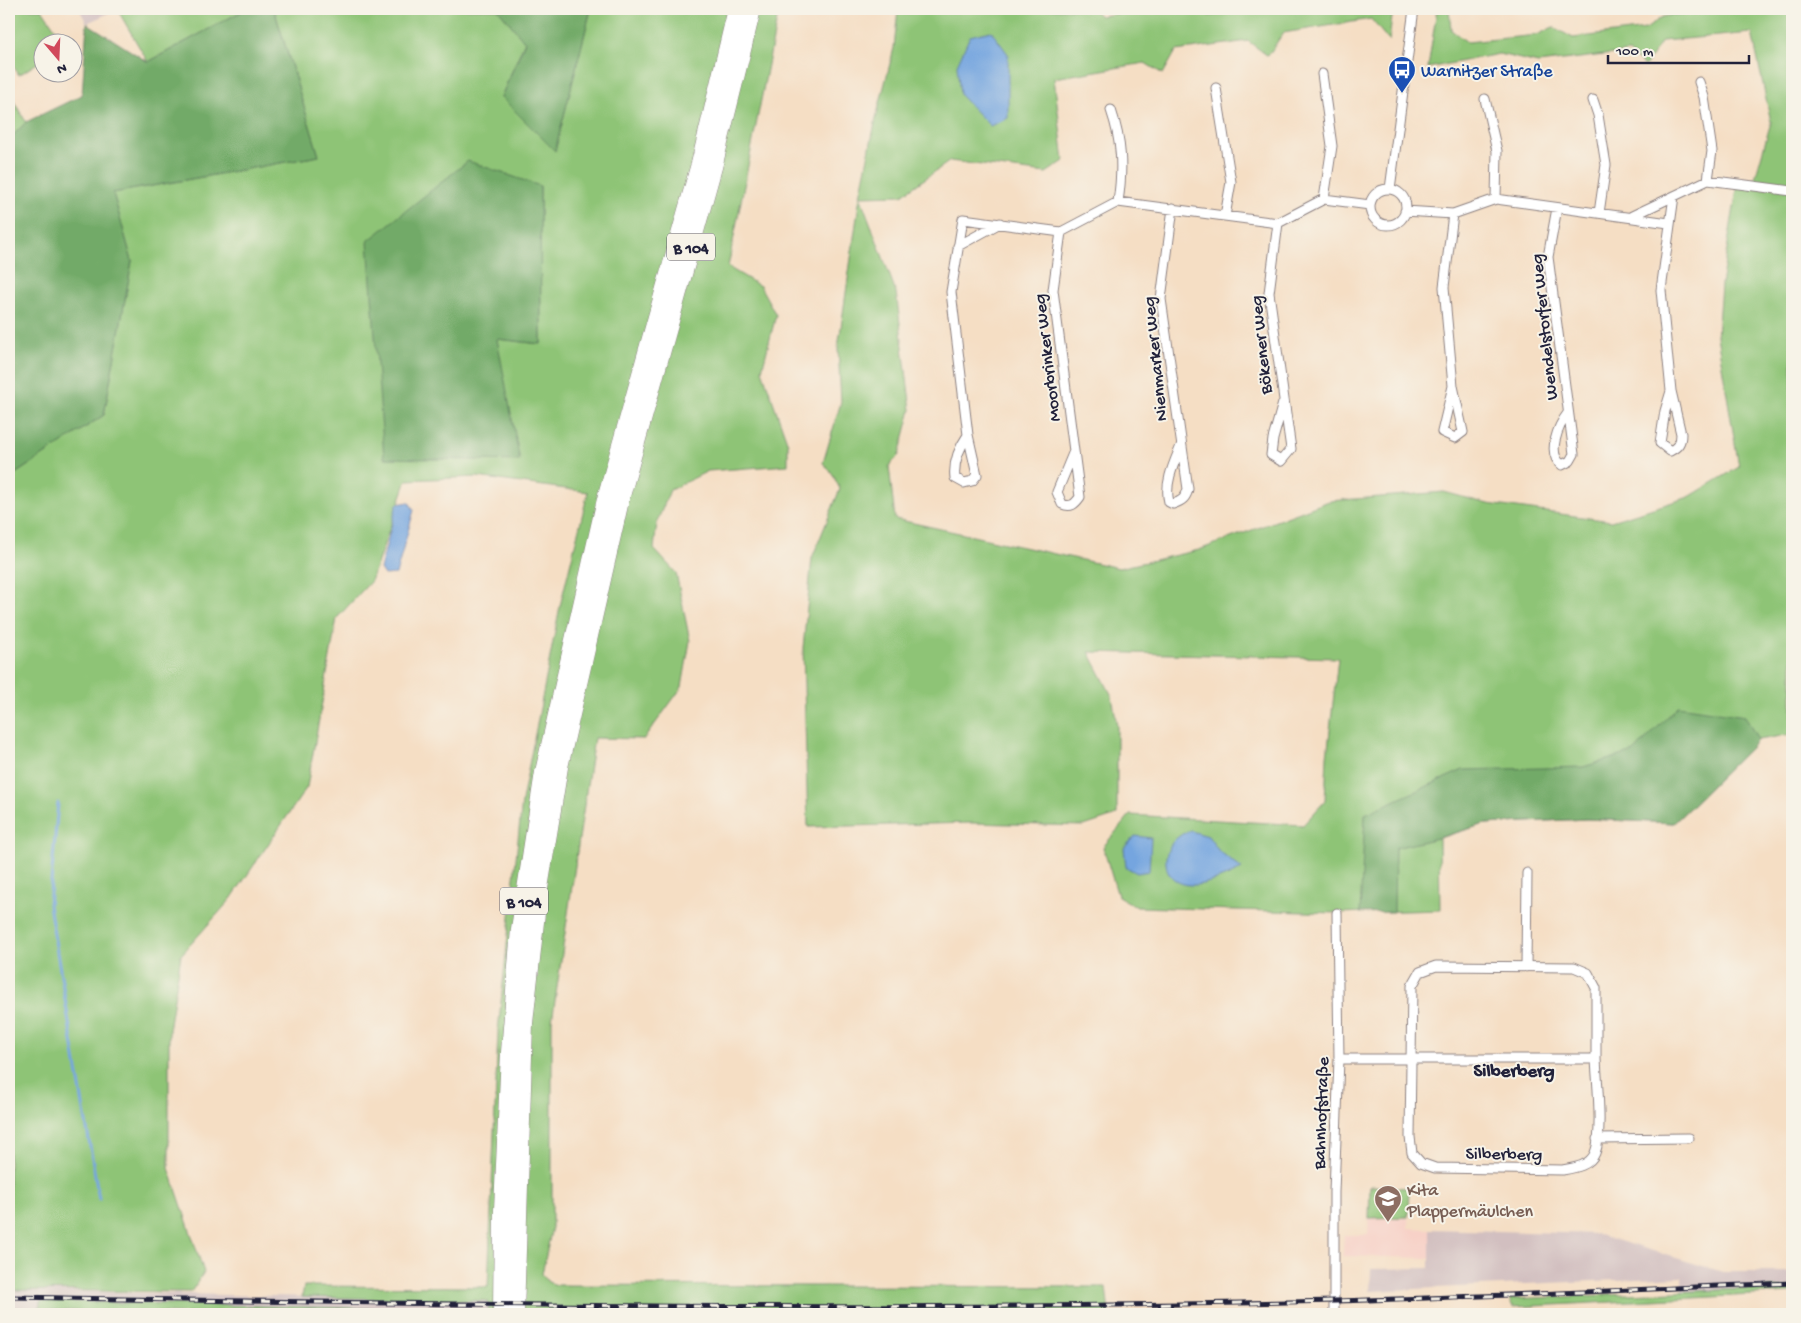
<svg xmlns="http://www.w3.org/2000/svg" width="1801" height="1323" font-family="'Gochi Hand',sans-serif">
	<style>
		.built { fill: #f7d1c7 }
		.industrial { fill: #d2bfc0 }
		.green { fill: #8ec476; stroke: #587358; fill-rule: evenodd }
		.forest { fill: #72aa67; stroke: #4a6651 }
		.water { fill: #74a5df; stroke: #4b648d }
		.lines { fill: none; stroke-linecap: round; stroke-linejoin: round }
		.stream { stroke: #74a5df; stroke-width: 3 }
		.street-casing { stroke: #8c8080; stroke-width: 11 }
		.highway-casing { stroke: #8c8080; stroke-width: 19 }
		.street { stroke: #fff; stroke-width: 9 }
		.highway { stroke: #fff; stroke-width: 18 }
		.rail-casing { stroke: #22223b; stroke-width: 5 }
		.rail { stroke: #f7f3e8; stroke-width: 3; stroke-dasharray: 9; stroke-linecap: butt }
		.labels { text-anchor: middle; stroke-width: 4; stroke-linejoin: round; paint-order: stroke }
		.shield { fill: #f7f3e8; stroke: #62616f; stroke-width: 1 }
		.shield-label { font-size: 16px; font-weight: bold; fill: #22223b }
		.transit-label { font-size: 18px; fill: #164399; stroke: #f7f3e8; text-anchor: start }
		.street-label { font-size: 18px; fill: #22223b; stroke: #f7f3e8 }
		.education-label { font-size: 18px; fill: #785e54; stroke: #f7f3e8; text-anchor: start }
		.neighbourhood-label { font-size: 19px; font-weight: bold; fill: #22223b; stroke: #f7f3e8 }
	</style>
	<rect width="100%" height="100%" fill="#f7f3e8"/>
	<filter id="ink" filterUnits="userSpaceOnUse"><feTurbulence type="fractalNoise" baseFrequency=".02" numOctaves="2"/><feDisplacementMap in="SourceGraphic" scale="10" xChannelSelector="R" yChannelSelector="G"/><feConvolveMatrix kernelMatrix="1 2 1 2 8 2 1 2 1" color-interpolation-filters="sRGB"/></filter>
	<filter id="wash" filterUnits="userSpaceOnUse"><feTurbulence type="fractalNoise" baseFrequency=".0096" numOctaves="4" result="noise"/><feDisplacementMap in="SourceGraphic" scale="20" xChannelSelector="R" yChannelSelector="G"/><feGaussianBlur stdDeviation="1.12" result="paint"/><feColorMatrix in="noise" values="0 0 0 0 0 0 0 0 0 0 0 0 0 0 0 0 0 1.4 0 .05"/><feComposite in="paint" operator="in"/></filter>
	<g filter="url(#wash)">
		<rect width="100%" height="100%" fill="#f5dec4"/>
		<path class="built" d="M 1370,1186 L 1409,1188 L 1408,1228 L 1430,1229 L 1430,1258 L 1343,1256 L 1344,1235 L 1368,1235 Z
			M 9,1310 L 40,1310 L 204,1314 L 9,1314 Z"/>
		<path class="industrial" d="M 79,9 L 118,9 L 87,23 Z
			M 1430,1229 L 1596,1234 L 1723,1272 L 1792,1272 L 1792,1287 L 1682,1293 L 1682,1277 L 1370,1291 L 1371,1269 L 1430,1268 Z
			M 9,1290 L 489,1301 L 489,1311 L 40,1301 L 40,1310 L 9,1310 Z"/>
		<path class="green" d="M 9,9 L 42,9 L 64,42 L 42,42 L 42,60 L 19,75 L 9,59 Z
			M 117,9 L 246,9 L 148,62 Z
			M 274,9 L 498,9 L 525,41 L 501,97 L 555,151 L 591,9 L 779,9 L 728,267 L 760,286 L 776,315 L 762,370 L 788,444 L 788,465 L 708,471 L 670,490 L 657,522 L 654,549 L 676,573 L 690,641 L 682,687 L 644,739 L 594,738 L 552,1021 L 552,1227 L 542,1274 L 548,1282 L 557,1285 L 1106,1287 L 1109,1314 L 204,1314 L 40,1310 L 40,1301 L 489,1311 L 488,1301 L 302,1297 L 304,1286 L 488,1287 L 498,1031 L 522,801 L 560,606 L 588,492 L 477,477 L 407,480 L 371,581 L 337,618 L 307,787 L 231,899 L 181,955 L 169,1030 L 169,1168 L 204,1272 L 191,1292 L 9,1290 L 9,478 L 104,415 L 132,261 L 113,193 L 319,156 ZM 540,186 L 541,344 L 497,339 Z
			M 898,9 L 1092,9 L 1100,16 L 1151,9 L 1198,9 L 1209,16 L 1263,9 L 1393,9 L 1389,41 L 1371,19 L 1283,33 L 1268,56 L 1248,41 L 1176,51 L 1163,74 L 1145,63 L 1054,78 L 1064,161 L 1046,173 L 950,161 L 902,195 L 860,196 L 896,292 L 911,410 L 899,455 L 889,466 L 895,519 L 1119,568 L 1199,550 L 1329,501 L 1444,492 L 1488,504 L 1611,521 L 1689,497 L 1739,467 L 1717,336 L 1721,285 L 1738,183 L 1753,185 L 1771,122 L 1752,33 L 1662,41 L 1645,66 L 1629,52 L 1538,63 L 1499,54 L 1428,68 L 1437,9 L 1449,9 L 1451,30 L 1467,42 L 1537,35 L 1553,27 L 1573,38 L 1646,29 L 1662,17 L 1666,16 L 1725,9 L 1792,9 L 1792,734 L 1758,740 L 1674,823 L 1587,819 L 1485,824 L 1439,838 L 1440,910 L 1337,913 L 1137,907 L 1118,896 L 1103,847 L 1130,815 L 1303,825 L 1325,801 L 1327,757 L 1338,658 L 1089,652 L 1112,696 L 1117,726 L 1117,815 L 1084,826 L 971,823 L 808,827 L 803,648 L 812,558 L 840,489 L 832,473 L 823,463 L 841,402 L 838,348 L 860,196 L 876,118 L 894,48 Z
			M 9,93 L 26,122 L 9,140 Z
			M 1370,1186 L 1409,1188 L 1408,1217 L 1369,1218 Z
			M 1792,1287 L 1792,1293 L 1513,1307 L 1509,1299 Z"/>
		<path class="forest" d="M 246,9 L 274,9 L 319,156 L 113,193 L 132,261 L 104,415 L 9,478 L 9,140 L 26,122 L 82,95 L 87,23 L 148,62 Z
			M 498,9 L 591,9 L 555,151 L 501,97 L 525,42 Z
			M 468,161 L 540,186 L 541,344 L 497,339 L 520,461 L 384,458 L 368,241 Z
			M 1678,706 L 1745,716 L 1758,740 L 1674,823 L 1587,819 L 1485,824 L 1438,838 L 1395,848 L 1394,912 L 1360,913 L 1365,814 L 1463,770 L 1583,767 L 1634,752 Z"/>
		<path class="water" d="M 991,31 L 1008,54 L 1008,118 L 990,126 L 960,95 L 957,65 L 970,36 Z
			M 409,502 L 414,510 L 396,574 L 384,575 L 380,569 L 397,504 Z
			M 1191,831 L 1208,836 L 1218,850 L 1242,869 C 1229,875 1206,886 1191,885 C 1157,884 1158,839 1191,831 Z
			M 1135,836 L 1151,838 L 1149,871 L 1137,873 L 1126,867 L 1124,848 Z"/>
		<g class="lines">
			<path class="stream" d="M 58,803 L 49,905 L 99,1199"/>
		</g>
	</g>
	<g filter="url(#ink)">
		<g class="lines">
			<defs>
				<path id="street" d="M 1322,74 L 1332,146 L 1324,199
					M 1699,82 L 1704,97 L 1712,151 L 1708,180
					M 1216,88 L 1231,182 L 1225,216
					M 1485,99 L 1497,151 L 1496,199
					M 1593,100 L 1598,115 L 1606,165 L 1599,213
					M 1111,110 C 1122,142 1123,169 1118,202
					M 1390,189 L 1414,9
					M1370 207a18 18 0 1 1 36 0a18 18 0 1 1-36 0Z
					M 1173,208 L 1161,299 L 1188,489 C 1186,498 1182,501 1173,504 L 1169,502 C 1164,484 1174,463 1181,446
					M 1557,208 L 1548,257 L 1574,454 L 1570,461 L 1562,465 C 1546,454 1558,426 1568,413
					M 1405,211 L 1453,214 L 1496,199 L 1669,223
					M 1453,214 L 1444,287 L 1453,386 L 1463,432 L 1455,438 L 1442,432 L 1453,386
					M 1632,216 L 1708,180 L 1792,191
					M 1278,223 L 1269,293 L 1291,449 L 1281,461 L 1271,455 L 1273,439 L 1283,403
					M 1061,232 L 1053,290 L 1080,497 C 1075,504 1071,508 1062,504 L 1057,492 L 1074,451
					M 958,246 L 1000,223
					M 1671,391 L 1665,411 L 1660,443 L 1670,451 C 1678,447 1681,443 1681,434 L 1671,391 L 1661,290 L 1674,196
					M 968,435 C 959,448 953,462 955,478 L 964,483 L 972,481 L 977,475 L 968,435 L 951,292 L 963,219 L 1061,232 L 1118,202 L 1278,223 L 1324,199 L 1370,205
					M 1526,967 L 1527,873
					M 1339,1059 C 1424,1059 1510,1059 1596,1059 C 1597,1082 1603,1133 1595,1153 C 1590,1166 1574,1168 1562,1170 L 1435,1168 L 1421,1163 L 1412,1153 L 1410,1137 L 1412,986 L 1420,972 L 1436,966 L 1574,967 L 1588,973 L 1596,988 L 1596,1059
					M 1597,1139 L 1689,1138
					M 1334,1314 L 1334,1192 L 1339,1059 L 1337,913"/>
				<path id="highway" d="M 502,1314 L 503,1210 L 510,1052 L 520,929 L 544,772 L 607,495 L 700,164 L 737,9
					M 515,1314 L 524,1023 L 538,894 L 559,767 L 621,496 L 713,167 L 752,9"/>
			</defs>
			<use href="#street" class="street-casing"/>
			<use href="#highway" class="highway-casing"/>
			<use href="#street" class="street"/>
			<use href="#highway" class="highway"/>
			<defs>
				<path id="rail" d="M 9,1297 C 451,1305 893,1312 1335,1301 C 1488,1297 1640,1289 1792,1283"/>
			</defs>
			<use href="#rail" class="rail-casing"/>
			<use href="#rail" class="rail"/>
		</g>
	</g>
	<defs>
		<symbol id="bus-pin" viewBox="-11 -11 22 30"><path d="M0 17L-7.5 6A9.5 9.5 0 1 1 7.5 6Z" fill="#1a4fb4" stroke="#f7f3e8"/><path d="M-5-6H5V4H4V6H2V4H-2V6H-4V4H-5ZM-3.5-4V0h7V-4ZM-3.5 1.2v1.5H-2V1.2ZM2 1.2v1.5H3.5V1.2Z" fill="#fff"/></symbol>
		<symbol id="school-pin" viewBox="-11 -11 22 30"><path d="M0 17L-7.5 6A9.5 9.5 0 1 1 7.5 6Z" fill="#8d6e63" stroke="#f7f3e8"/><path d="M0-5L7-2L0 1L-7-2ZM-4 1L0 2.5L4 1V4Q0 6-4 4Z" fill="#fff"/></symbol>
	</defs>
	<g fill-rule="evenodd">
		<use href="#bus-pin" x="1386" y="54" width="32" height="43"/>
		<use href="#school-pin" x="1372" y="1183" width="32" height="43"/>
	</g>
	<g class="labels">
		<g class="shield">
			<rect x="667" y="233.5" width="48" height="27" rx="4"/>
			<rect x="500" y="887.5" width="48" height="27" rx="4"/>
		</g>
		<g class="shield-label">
			<text x="691" y="253">B 104</text>
			<text x="524" y="907">B 104</text>
		</g>
		<g class="transit-label">
			<text x="1421" y="76">Warnitzer Straße</text>
		</g>
		<g class="street-label">
			<text transform="translate(1543 327) rotate(-96)" y="6">Wendelstorfer Weg</text>
			<text transform="translate(1260 345) rotate(-96)" y="6">Bökener Weg</text>
			<text transform="translate(1046 358) rotate(-97)" y="6">Moorbrinker Weg</text>
			<text transform="translate(1154 359) rotate(-96)" y="6">Nienmarker Weg</text>
			<text transform="translate(1320 1113) rotate(-88)" y="6">Bahnhofstraße</text>
			<text transform="translate(1504 1153) rotate(1)" y="6">Silberberg</text>
		</g>
		<g class="education-label">
			<text x="1407" y="1195">Kita<tspan x="1407" dy="21">Plappermäulchen</tspan></text>
		</g>
		<g class="neighbourhood-label">
			<text x="1514" y="1076">Silberberg</text>
		</g>
	</g>
	<rect width="1801" height="1323" fill="none" stroke="#f7f3e8" stroke-width="30"/>
	<g transform="translate(58 58) rotate(161)"><circle r="24" fill="#f7f3e8" stroke="#a29fa3"/>
	<path d="M0-4L9 19L0 12L-9 19Z" fill="#d1495b"/>
	<text y="-8" font-size="14" font-weight="bold" text-anchor="middle" fill="#22223b">N</text>
	</g>
	<path d="M1608 55v8h141v-8" fill="none" stroke="#22223b" stroke-width="2.5"/>
	<text x="1616" y="55" font-size="15" fill="#22223b" stroke="#f7f3e8" stroke-width="4" paint-order="stroke">100 m</text>
</svg>
